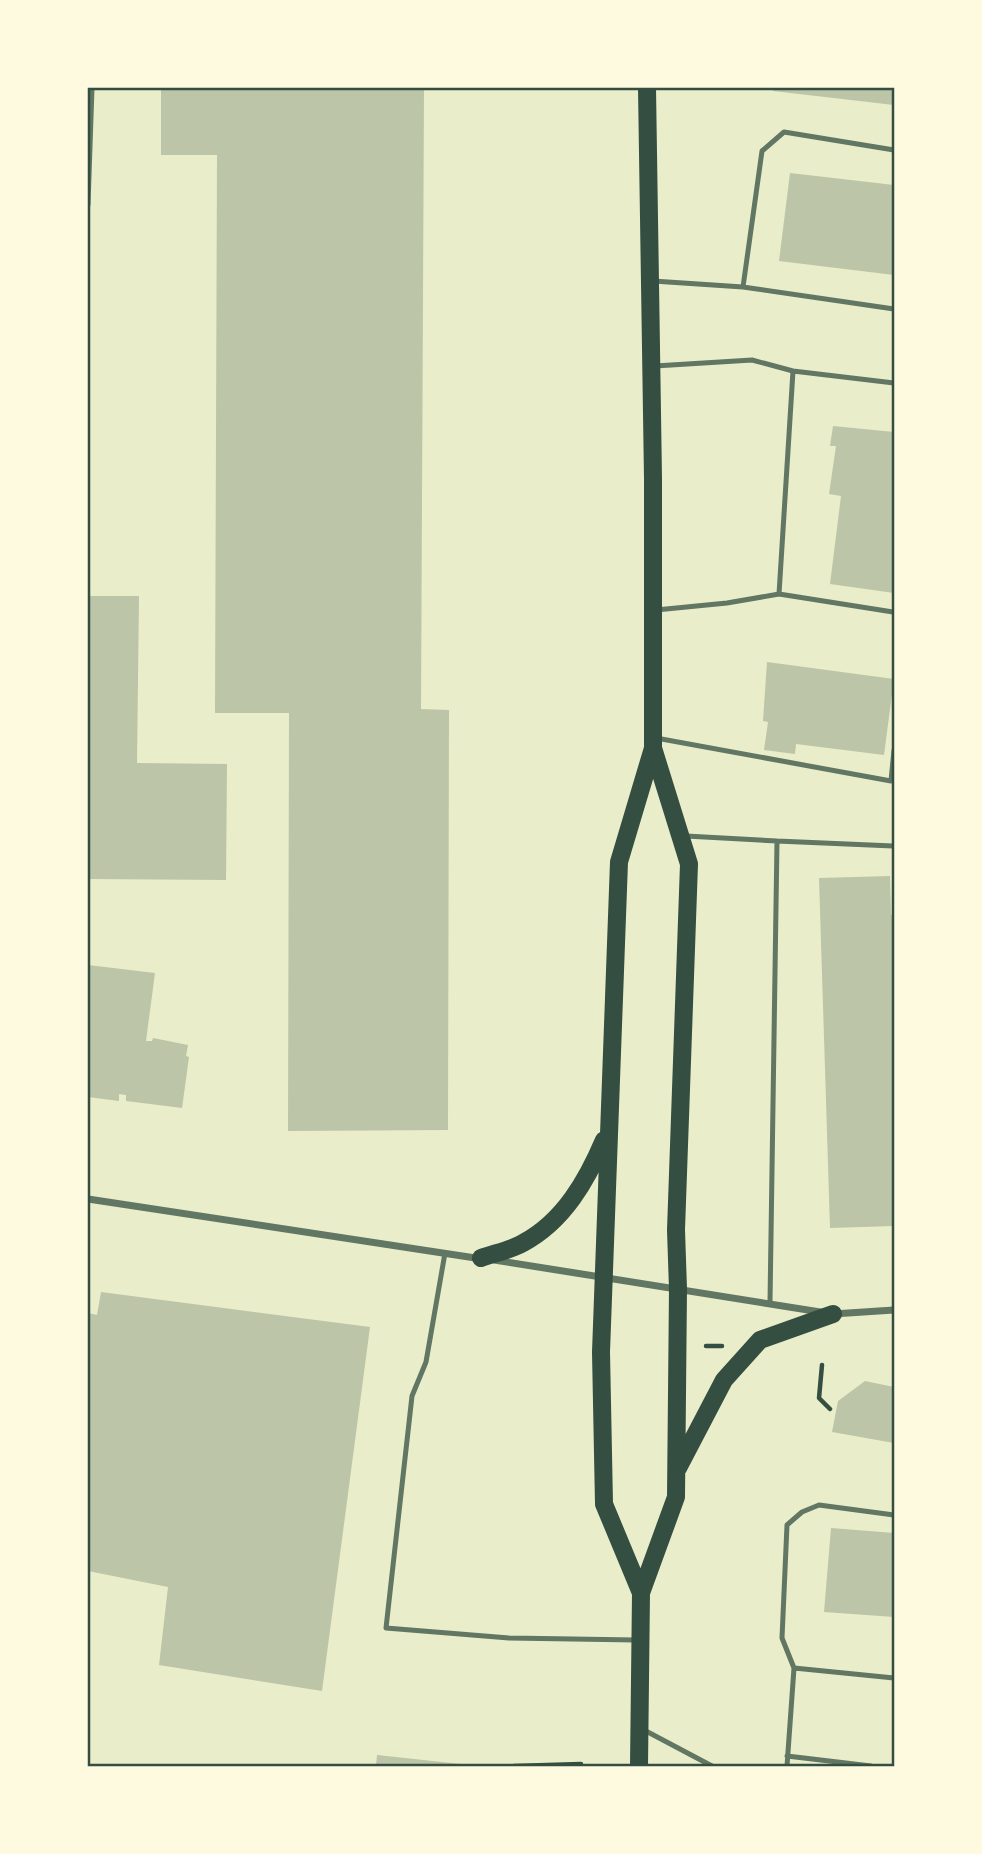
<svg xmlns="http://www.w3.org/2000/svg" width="982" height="1854" font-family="Inter,sans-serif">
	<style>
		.building { fill: #bcc5a7 }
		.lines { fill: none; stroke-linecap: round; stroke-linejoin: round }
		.path { stroke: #344e41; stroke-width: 4.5 }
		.service { stroke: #617663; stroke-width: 5 }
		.minor { stroke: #617663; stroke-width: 7 }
		.primary { stroke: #344e41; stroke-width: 18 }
		.neatline { fill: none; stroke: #344e41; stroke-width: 2.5 }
	</style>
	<rect width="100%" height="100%" fill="#e9edc9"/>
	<path class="building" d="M 161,88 L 424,88 L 421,709 L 449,710 L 448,1130 L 288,1131 L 289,713 L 215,713 L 217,155 L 161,155 Z
		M 774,88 L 894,88 L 894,105 L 773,91 Z
		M 790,173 L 894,185 L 894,275 L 779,261 Z
		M 833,426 L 894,432 L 894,593 L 830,584 L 841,496 L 829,494 L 836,446 L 830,446 Z
		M 88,596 L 139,596 L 137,763 L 227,764 L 226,880 L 88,879 Z
		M 767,662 L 894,679 L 884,755 L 796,744 L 795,754 L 764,750 L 768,722 L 763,721 Z
		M 890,876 L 891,915 L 894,914 L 894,1226 L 830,1228 L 819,878 Z
		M 88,965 L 155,973 L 146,1041 L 152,1041 L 153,1038 L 188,1045 L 186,1056 L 189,1057 L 182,1108 L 126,1101 L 126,1095 L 119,1094 L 119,1101 L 88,1097 Z
		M 101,1292 L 370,1327 L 322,1691 L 159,1665 L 168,1587 L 88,1571 L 88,1313 L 97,1315 Z
		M 865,1381 L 894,1387 L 894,1443 L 832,1432 L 838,1401 Z
		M 831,1528 L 894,1533 L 894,1617 L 824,1612 Z
		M 377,1755 L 470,1765 L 470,1766 L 376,1766 Z"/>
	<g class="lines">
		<path class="path" d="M 706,1346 L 722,1346
			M 822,1365 L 819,1398 L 830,1409
			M 514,1766 L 581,1764"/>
		<path class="service" d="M 88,205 L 92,88
			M 653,281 L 743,287 L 894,309
			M 743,287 L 762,151 L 784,132 L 894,150
			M 655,366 L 752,360 L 793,371 L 894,383
			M 779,594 L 893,612
			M 656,610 L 727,603 L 779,594 L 793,371
			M 656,738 L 891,781 L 894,750
			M 686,836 L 777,841 L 770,1302
			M 777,841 L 893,846
			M 445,1253 L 426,1362 L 412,1396 L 386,1628 L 509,1638 L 636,1640
			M 794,1668 L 894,1678
			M 644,1730 L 712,1766
			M 787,1756 L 871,1766
			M 787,1766 L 794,1668 L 782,1638 L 787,1525 L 802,1512 L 819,1505 L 894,1515"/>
		<path class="minor" d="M 88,1199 L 482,1259
			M 494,1260 L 833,1314 L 894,1310"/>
		<path class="primary" d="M 481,1258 C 495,1253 511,1250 523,1243 C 564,1221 587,1180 604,1140
			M 678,1468 L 724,1380 L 760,1340 L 833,1314
			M 641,1593 L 604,1504 L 601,1352 L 619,862 L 653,748
			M 639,1766 L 641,1593 L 676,1497 L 678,1289 L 676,1230 L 689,864 L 653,748 L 653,478 L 647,88"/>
	</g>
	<rect width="982" height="1854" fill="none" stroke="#fefae0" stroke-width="178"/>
	<rect x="89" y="89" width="804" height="1676" class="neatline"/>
</svg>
